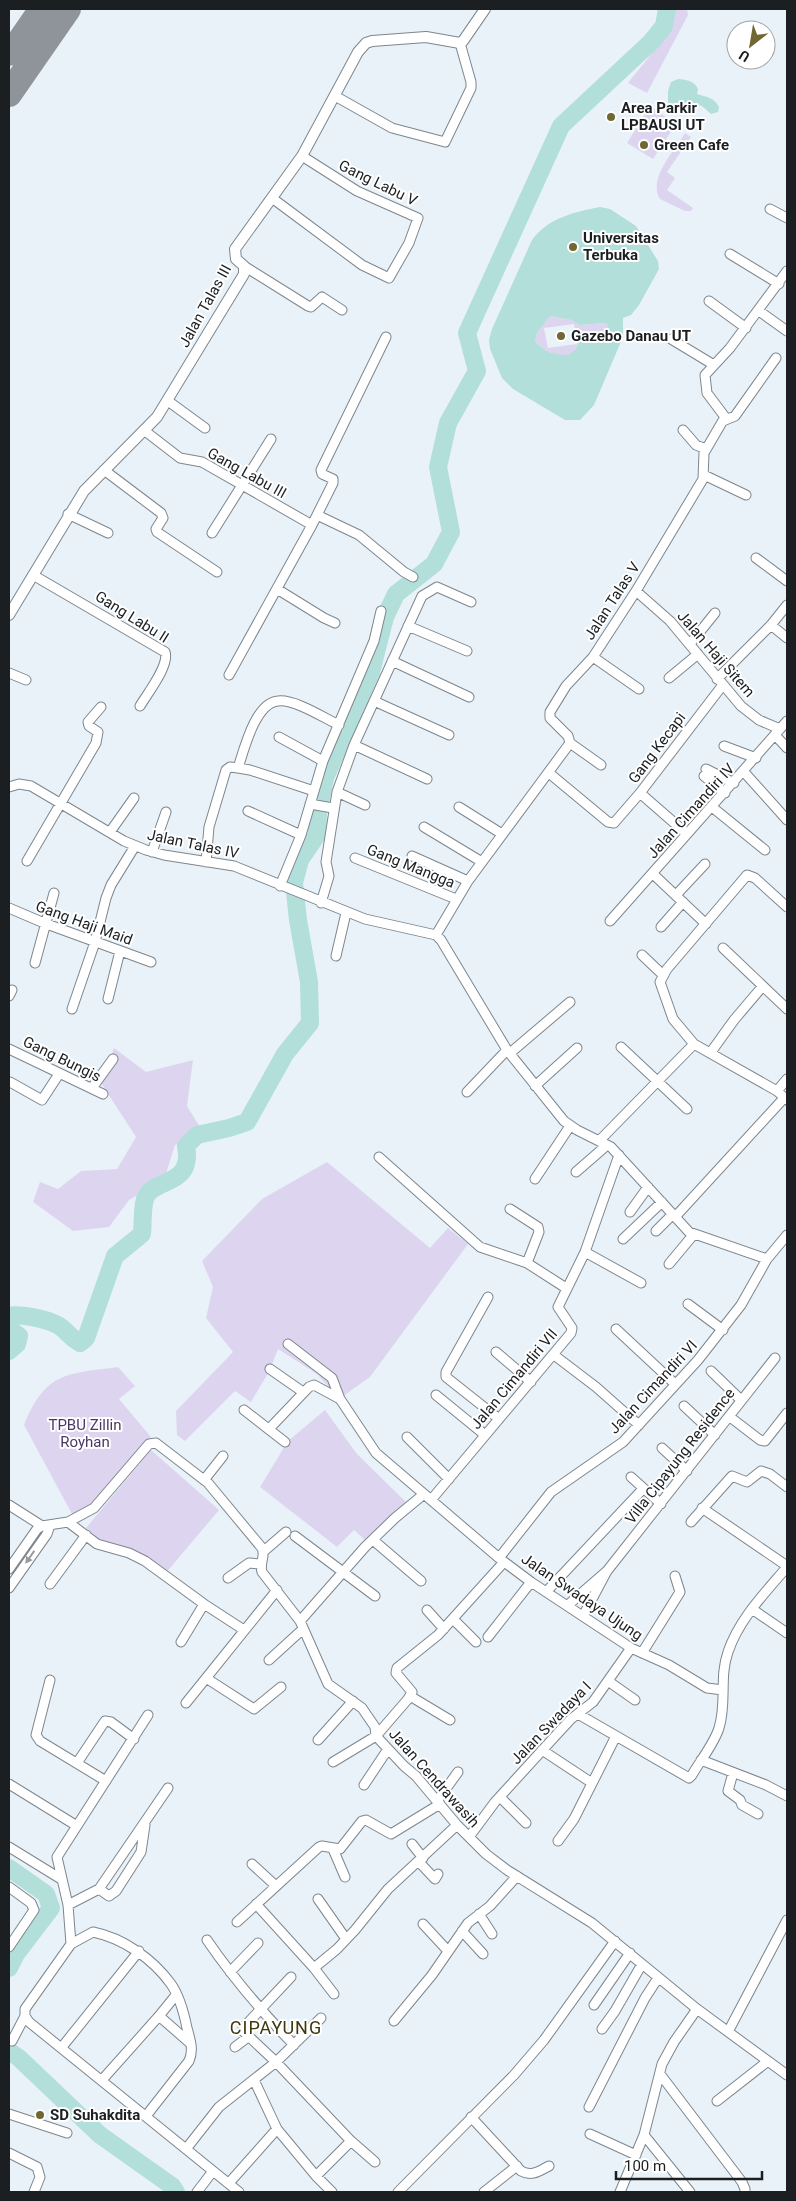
<svg xmlns="http://www.w3.org/2000/svg" width="796" height="2201" font-family="Roboto,sans-serif">
	<style>
		.green { fill: #ddd5ef; fill-rule: evenodd }
		.water { fill: #b2dfd9; fill-rule: evenodd }
		.lines { fill: none; stroke-linecap: round; stroke-linejoin: round }
		.river { stroke: #b2dfd9; stroke-width: 18 }
		.taxiway { stroke: #8e949a; stroke-width: 26 }
		.minor-casing { stroke: #7e868d; stroke-width: 11 }
		.tertiary-casing { stroke: #7e868d; stroke-width: 12 }
		.minor { stroke: #fff; stroke-width: 9 }
		.tertiary { stroke: #fff; stroke-width: 10 }
		.oneway { fill: #999a9c }
		.poi-dot { fill: #706733; stroke: #fff; stroke-width: 2 }
		.labels { text-anchor: middle; stroke-width: 4; stroke-linejoin: round; paint-order: stroke }
		.poi-label { font-size: 15px; font-weight: bold; fill: #1c1f22; stroke: #fff; text-anchor: start }
		.street-label { font-size: 15px; fill: #1c1f22; stroke: #fff }
		.park-label { font-size: 15px; fill: #493765; stroke: #fff }
		.quarter-label { font-size: 18px; letter-spacing: 1px; fill: #3f380e; stroke: #fff }
	</style>
	<rect width="100%" height="100%" fill="#e9f2f9"/>
	<path class="green" d="M 673,9 L 687,9 L 688,15 L 647,93 L 628,83 C 641,66 675,30 673,9 Z
		M 650,106 L 676,124 L 653,159 L 627,143 Z
		M 685,133 L 691,137 L 667,172 L 675,178 L 667,190 L 693,208 L 691,211 L 685,211 L 660,199 C 647,179 675,150 685,133 Z
		M 550,316 L 571,320 L 580,325 L 604,323 L 608,325 L 609,329 L 581,339 L 575,350 L 568,356 C 555,355 544,352 535,341 L 537,333 ZM 574,324 L 577,344 L 548,348 L 544,328 Z
		M 114,1048 L 146,1072 L 193,1060 L 187,1106 L 203,1132 L 175,1145 L 164,1180 L 129,1200 L 109,1227 L 73,1231 L 33,1202 L 40,1182 L 58,1189 L 81,1171 L 117,1169 L 136,1137 L 101,1083 Z
		M 327,1162 L 430,1248 L 448,1228 L 468,1244 L 370,1377 L 339,1399 L 317,1374 L 278,1349 L 270,1370 L 251,1402 L 235,1391 L 185,1441 L 177,1435 L 176,1411 L 233,1352 L 206,1318 L 213,1287 L 202,1261 L 262,1199 Z
		M 118,1367 L 135,1386 L 119,1399 L 151,1437 L 87,1509 L 72,1514 L 24,1425 C 46,1371 67,1374 118,1367 Z
		M 325,1410 L 357,1454 L 406,1502 L 366,1541 L 354,1530 L 337,1547 L 260,1487 L 288,1441 Z
		M 151,1450 L 219,1510 L 165,1574 L 137,1551 L 107,1546 L 86,1528 Z"/>
	<path class="water" d="M 678,79 C 686,80 694,80 698,89 L 697,94 C 706,97 714,97 719,107 L 718,112 L 711,114 L 702,106 L 695,104 C 684,111 679,113 668,106 L 668,91 L 671,82 Z
		M 600,207 L 610,209 L 636,226 L 658,261 L 659,269 L 639,305 L 631,315 L 623,318 L 623,337 L 594,405 L 580,420 L 565,420 L 513,389 L 502,378 L 490,349 L 489,340 L 492,329 L 532,240 C 548,218 574,212 600,207 ZM 550,316 L 571,320 L 580,325 L 604,323 L 608,325 L 608,329 L 581,339 L 575,350 L 568,355 C 555,355 544,352 535,341 L 537,333 Z"/>
	<g class="lines">
		<path class="river" d="M 9,1316 C 20,1313 53,1320 62,1328 C 70,1334 69,1337 80,1343 L 86,1338 L 115,1256 L 142,1234 C 143,1223 142,1209 145,1199 C 152,1177 194,1188 186,1146 L 197,1135 L 229,1128 L 247,1122 L 285,1054 L 310,1023 L 309,982 L 298,920 L 294,883 L 300,860 L 317,835 L 318,813 L 325,778 L 371,672 L 385,617 L 396,594 L 434,564 L 451,532 L 438,467 L 448,423 L 477,371 L 467,333 L 561,126 L 651,42 L 664,26 L 667,9
			M 9,1331 L 11,1330 L 19,1336 L 17,1344 L 9,1351
			M 9,1868 L 46,1894 L 51,1908 L 16,1954 L 9,1968
			M 9,2051 L 19,2058 L 100,2135 L 172,2186 L 176,2192"/>
		<path class="taxiway" d="M 9,53 L 15,48 L 42,9
			M 9,94 L 68,9"/>
		<defs>
			<path id="minor" d="M 335,96 L 392,128 L 445,142 L 471,88 L 471,82 L 460,43
				M 272,198 L 362,265 L 389,278 L 409,243 L 418,218 L 357,191 L 302,156
				M 770,209 L 787,218
				M 730,254 L 779,284
				M 244,266 L 308,306 L 311,307 L 322,297 L 342,310
				M 709,301 L 746,328
				M 759,311 L 787,331
				M 671,339 L 714,365
				M 168,401 L 205,428
				M 723,421 L 735,416 L 776,358
				M 683,430 L 696,445 L 706,449
				M 145,431 L 180,458 L 202,462 L 312,525
				M 104,470 L 161,513 L 163,518 L 156,529 L 157,532 L 217,572
				M 704,475 L 746,495
				M 68,514 L 108,533
				M 317,515 L 359,535 L 404,572 L 413,577
				M 212,533 L 271,439
				M 756,558 L 787,581
				M 33,575 L 165,652 C 170,665 147,694 140,706
				M 277,589 L 324,618 L 335,623
				M 636,591 L 670,621 L 741,706 L 759,720 L 780,729
				M 771,625 L 787,638
				M 408,626 L 467,651
				M 690,644 L 715,613
				M 593,657 L 639,689
				M 392,661 L 469,697
				M 9,673 L 26,680
				M 229,675 L 312,525 L 333,483 L 333,479 L 322,474 L 321,470 L 386,337
				M 669,678 L 698,654
				M 717,679 L 771,625 L 787,605
				M 374,701 L 449,735
				M 775,735 L 787,748
				M 279,737 L 323,761
				M 570,743 L 601,765
				M 354,745 L 427,779
				M 724,746 L 756,758
				M 238,768 L 250,770 L 314,791
				M 706,769 L 734,783
				M 744,772 L 787,820
				M 549,773 L 608,822 L 614,823 L 640,793 L 722,686
				M 704,776 L 725,793
				M 9,787 L 19,784 L 31,786 L 124,841 L 146,850 L 164,855 L 234,866 L 365,919 L 436,935 L 441,940 L 507,1050 L 564,1121 L 577,1130 L 611,1147 L 689,1232 L 767,1259
				M 337,792 L 365,805
				M 640,793 L 687,834
				M 310,804 L 333,808
				M 459,807 L 502,834
				M 712,807 L 765,850
				M 248,811 L 301,835
				M 424,827 L 482,862
				M 110,832 L 134,798
				M 152,852 L 166,812
				M 412,856 L 468,881
				M 355,858 L 456,899
				M 27,861 L 96,743 L 98,732 L 89,726 L 88,722 L 101,707
				M 206,862 L 209,827 L 226,770 L 230,767 L 238,768 C 244,750 255,703 278,701 C 295,699 324,718 339,725
				M 653,874 L 706,924
				M 280,886 L 301,835 L 323,761 L 374,641 L 381,611
				M 676,895 L 705,864
				M 321,903 L 329,876 L 326,862 L 337,792 L 354,745 L 422,596 L 437,587 L 471,602
				M 787,907 L 755,878 L 747,875 L 667,969 L 660,982 L 673,1019 L 694,1044 L 777,1091 L 787,1100
				M 9,908 L 44,923 L 151,962
				M 610,921 L 787,721
				M 661,927 L 683,902
				M 436,935 L 468,881 L 570,743 L 568,736 L 550,718 L 550,712 L 566,686 L 593,657 L 636,591 L 703,479 L 704,453 L 725,417 L 707,393 L 705,375 L 730,348 L 787,271
				M 723,948 L 787,1009
				M 642,955 L 663,975
				M 336,956 L 346,913
				M 35,963 L 54,893
				M 9,996 L 12,990
				M 108,999 L 120,951
				M 72,1009 L 95,942 L 106,898 L 111,885 L 135,846
				M 621,1047 L 687,1109
				M 9,1049 L 103,1094
				M 711,1052 L 734,1020 L 762,987
				M 510,1053 L 570,1002
				M 10,1082 L 42,1100 L 59,1074
				M 535,1086 L 577,1048
				M 92,1088 L 113,1059
				M 777,1091 L 787,1079
				M 467,1092 L 507,1050
				M 600,1140 L 694,1044
				M 379,1157 L 480,1247 L 527,1263 L 566,1288
				M 576,1172 L 607,1145
				M 535,1179 L 570,1126
				M 510,1209 L 538,1227 L 539,1232 L 527,1263
				M 630,1212 L 648,1187
				M 675,1217 L 785,1097
				M 656,1231 L 673,1214
				M 623,1239 L 662,1202
				M 585,1252 L 641,1283
				M 669,1264 L 694,1234
				M 488,1297 L 446,1372 L 446,1377 L 499,1419
				M 688,1304 L 723,1330
				M 616,1329 L 675,1384
				M 288,1344 L 332,1378 L 340,1399 L 376,1453 L 499,1558 L 531,1582 L 631,1648 L 669,1665 L 707,1688 L 723,1690
				M 496,1352 L 531,1382
				M 554,1355 L 596,1387 L 639,1425
				M 270,1369 L 303,1392
				M 711,1371 L 741,1400
				M 436,1395 L 485,1435
				M 684,1406 L 715,1435
				M 244,1410 L 285,1442
				M 730,1417 L 760,1440 L 765,1441 L 787,1413
				M 269,1429 L 309,1387 L 314,1385 L 340,1399
				M 407,1437 L 449,1479
				M 662,1448 L 687,1471
				M 631,1477 L 661,1504
				M 204,1480 L 223,1456
				M 431,1500 L 571,1333 L 572,1328 L 558,1307 L 585,1252 L 619,1155
				M 9,1505 L 42,1526
				M 702,1508 L 787,1566
				M 68,1522 L 97,1544 L 129,1553 L 145,1561 L 204,1604 L 244,1630
				M 691,1522 L 732,1476 L 747,1482 L 761,1471 L 770,1474 L 787,1487
				M 295,1536 L 375,1596
				M 373,1540 L 421,1581
				M 264,1551 L 286,1532
				M 499,1558 L 551,1492 L 623,1442 L 698,1360 L 741,1305 L 767,1259 L 787,1235
				M 9,1569 L 37,1529 L 42,1526 L 68,1522 L 94,1508 L 149,1444 L 156,1443 L 208,1483 L 262,1548 C 266,1556 259,1563 262,1572 L 300,1621 L 328,1684 L 362,1708 L 375,1727 L 376,1736 L 404,1766 L 416,1776 L 457,1825 L 486,1854 L 507,1870 L 592,1923 L 697,2009 L 787,2075
				M 607,1571 L 775,1358
				M 228,1578 L 249,1563 L 260,1564
				M 50,1584 L 86,1535
				M 9,1588 L 47,1534 L 50,1525
				M 546,1592 L 640,1492
				M 568,1605 L 607,1571 L 583,1616
				M 752,1609 L 787,1633
				M 427,1610 L 444,1629
				M 453,1619 L 476,1642
				M 300,1621 L 365,1547 L 395,1518 L 424,1494
				M 488,1637 L 531,1582
				M 181,1642 L 204,1604
				M 642,1653 L 680,1592 L 675,1576
				M 269,1660 L 303,1629
				M 206,1678 L 254,1709 L 281,1687
				M 50,1680 L 36,1735 L 40,1741 L 106,1781
				M 608,1681 L 635,1700
				M 410,1696 L 450,1720
				M 186,1703 L 277,1590
				M 578,1714 L 689,1778 L 692,1775 C 700,1761 714,1744 719,1728 C 727,1703 719,1677 728,1652 C 739,1619 765,1593 787,1567
				M 318,1740 L 353,1701
				M 542,1750 L 592,1783
				M 701,1760 L 766,1785 L 787,1796
				M 333,1762 L 376,1736 L 408,1699 L 412,1692 L 396,1673 L 397,1668 L 438,1635 L 504,1562
				M 77,1763 L 105,1721 L 111,1722 L 134,1739
				M 733,1773 L 728,1791 L 740,1800 L 742,1805 L 758,1814
				M 9,1784 L 77,1826
				M 364,1785 L 388,1749
				M 500,1797 L 526,1823
				M 437,1801 L 458,1772
				M 469,1837 L 495,1802 L 558,1733 L 571,1719 L 593,1702 L 631,1648
				M 558,1841 L 574,1819 L 616,1736
				M 412,1844 L 423,1858
				M 9,1847 L 61,1879
				M 333,1849 L 345,1877
				M 419,1862 L 435,1879 L 438,1874
				M 252,1864 L 276,1886
				M 9,1887 L 31,1903 L 34,1910 L 9,1947
				M 99,1889 L 109,1896 L 116,1891 L 141,1852 L 145,1825
				M 318,1899 L 346,1939
				M 256,1904 L 314,1968 L 334,1994
				M 68,1905 L 99,1889 L 168,1788
				M 479,1914 L 492,1934
				M 237,1922 L 319,1847 L 322,1846 L 340,1849 L 362,1821 L 366,1820 L 391,1834 L 440,1804
				M 423,1924 L 448,1951
				M 462,1931 L 483,1954
				M 207,1940 C 233,1978 262,2012 294,2045
				M 71,1944 L 68,1905 L 57,1857 L 148,1715
				M 314,1968 L 337,1949 L 355,1930 L 388,1889 L 457,1825
				M 230,1972 L 258,1943
				M 291,1977 L 243,2028 L 243,2031 L 276,2062 L 351,2141 L 375,2162
				M 594,2005 L 630,1953
				M 25,2016 L 29,2022 L 239,2192
				M 159,2016 L 176,1995
				M 394,2021 L 432,1975 L 468,1923 L 490,1906 L 517,1876
				M 602,2029 L 615,2011 L 642,1964
				M 729,2030 L 787,1920
				M 12,2041 L 25,2016 L 25,2009 L 71,1944 L 93,1932 C 123,1938 153,1959 171,1984 C 180,1997 184,2013 187,2028 C 190,2039 194,2050 189,2061 L 146,2116
				M 62,2047 L 139,1951
				M 235,2047 L 248,2037
				M 660,2074 L 742,2182 L 745,2189 L 745,2192
				M 102,2080 L 159,2016 L 190,2043
				M 254,2080 L 277,2129
				M 717,2101 L 768,2061
				M 589,2107 L 645,1998 L 658,1978
				M 9,2114 L 67,2133
				M 471,2117 L 521,2171 C 532,2177 539,2171 549,2166
				M 590,2134 L 636,2155
				M 644,2135 L 690,2192
				M 186,2149 L 219,2107 L 276,2062 L 321,2018
				M 9,2153 L 37,2167 L 40,2177 L 34,2192
				M 316,2176 L 351,2141
				M 229,2183 L 277,2129 L 316,2176 L 332,2192
				M 197,2192 L 213,2171
				M 398,2192 L 514,2075 L 544,2040 L 615,1941
				M 484,2192 L 517,2166
				M 620,2192 L 644,2135 L 662,2064 L 674,2042 L 697,2009"/>
			<path id="tertiary" d="M 9,615 L 84,491 L 157,417 L 244,274 L 244,266 L 236,259 L 235,249 L 302,156 L 358,52 L 366,43 L 372,41 L 426,37 L 460,43 L 463,41 L 485,9"/>
		</defs>
		<use href="#minor" class="minor-casing"/>
		<use href="#tertiary" class="tertiary-casing"/>
		<use href="#minor" class="minor"/>
		<use href="#tertiary" class="tertiary"/>
	</g>
	<defs><path id="oneway-solid" d="M-6-.8H1V-3.2L6.5 0L1 3.2V.8H-6Z" transform="scale(1.25)"/></defs>
	<use class="oneway" href="#oneway-solid" transform="translate(30 1557) rotate(125)"/>
	<g class="poi-dot">
		<circle cx="611" cy="117" r="5"/>
		<circle cx="644" cy="145" r="5"/>
		<circle cx="573" cy="247" r="5"/>
		<circle cx="561" cy="336" r="5"/>
		<circle cx="40" cy="2115" r="5"/>
	</g>
	<g class="labels">
		<g class="poi-label">
			<text x="621" y="113">Area Parkir<tspan x="621" dy="17">LPBAUSI UT</tspan></text>
			<text x="654" y="150">Green Cafe</text>
			<text x="583" y="243">Universitas<tspan x="583" dy="17">Terbuka</tspan></text>
			<text x="571" y="341">Gazebo Danau UT</text>
			<text x="50" y="2120">SD Suhakdita</text>
		</g>
		<g class="street-label">
			<text transform="translate(378 183) rotate(26)" y="5">Gang Labu V</text>
			<text transform="translate(205 306) rotate(-61)" y="5">Jalan Talas III</text>
			<text transform="translate(247 473) rotate(29)" y="5">Gang Labu III</text>
			<text transform="translate(612 601) rotate(-57)" y="5">Jalan Talas V</text>
			<text transform="translate(132 617) rotate(32)" y="5">Gang Labu II</text>
			<text transform="translate(716 654) rotate(49)" y="5">Jalan Haji Sitem</text>
			<text transform="translate(657 748) rotate(-53)" y="5">Gang Kecapi</text>
			<text transform="translate(691 811) rotate(-48)" y="5">Jalan Cimandiri IV</text>
			<text transform="translate(193 844) rotate(12)" y="5">Jalan Talas IV</text>
			<text transform="translate(411 866) rotate(22)" y="5">Gang Mangga</text>
			<text transform="translate(84 923) rotate(20)" y="5">Gang Haji Maid</text>
			<text transform="translate(62 1059) rotate(26)" y="5">Gang Bungis</text>
			<text transform="translate(514 1379) rotate(-50)" y="5">Jalan Cimandiri VII</text>
			<text transform="translate(653 1387) rotate(-47)" y="5">Jalan Cimandiri VI</text>
			<text transform="translate(680 1456) rotate(-52)" y="5">Villa Cipayung Residence</text>
			<text transform="translate(582 1597) rotate(34)" y="5">Jalan Swadaya Ujung</text>
			<text transform="translate(551 1723) rotate(-46)" y="5">Jalan Swadaya I</text>
			<text transform="translate(434 1778) rotate(48)" y="5">Jalan Cendrawasih</text>
		</g>
		<g class="park-label">
			<text x="85" y="1430">TPBU Zillin<tspan x="85" dy="17">Royhan</tspan></text>
		</g>
		<g class="quarter-label">
			<text x="276" y="2034">CIPAYUNG</text>
		</g>
	</g>
	<rect width="796" height="2201" fill="none" stroke="#1c1f22" stroke-width="20"/>
	<g transform="translate(751 45) rotate(211)"><circle r="24" fill="#ffffff" stroke="#a4a5a7"/>
	<path d="M0-4L9 19L0 12L-9 19Z" fill="#706733"/>
	<text y="-8" font-size="14" font-weight="bold" text-anchor="middle" fill="#1c1f22">U</text>
	</g>
	<path d="M616 2171v8h146v-8" fill="none" stroke="#1c1f22" stroke-width="2.5"/>
	<text x="624" y="2171" font-size="15" fill="#1c1f22" stroke="#ffffff" stroke-width="4" paint-order="stroke">100 m</text>
</svg>
